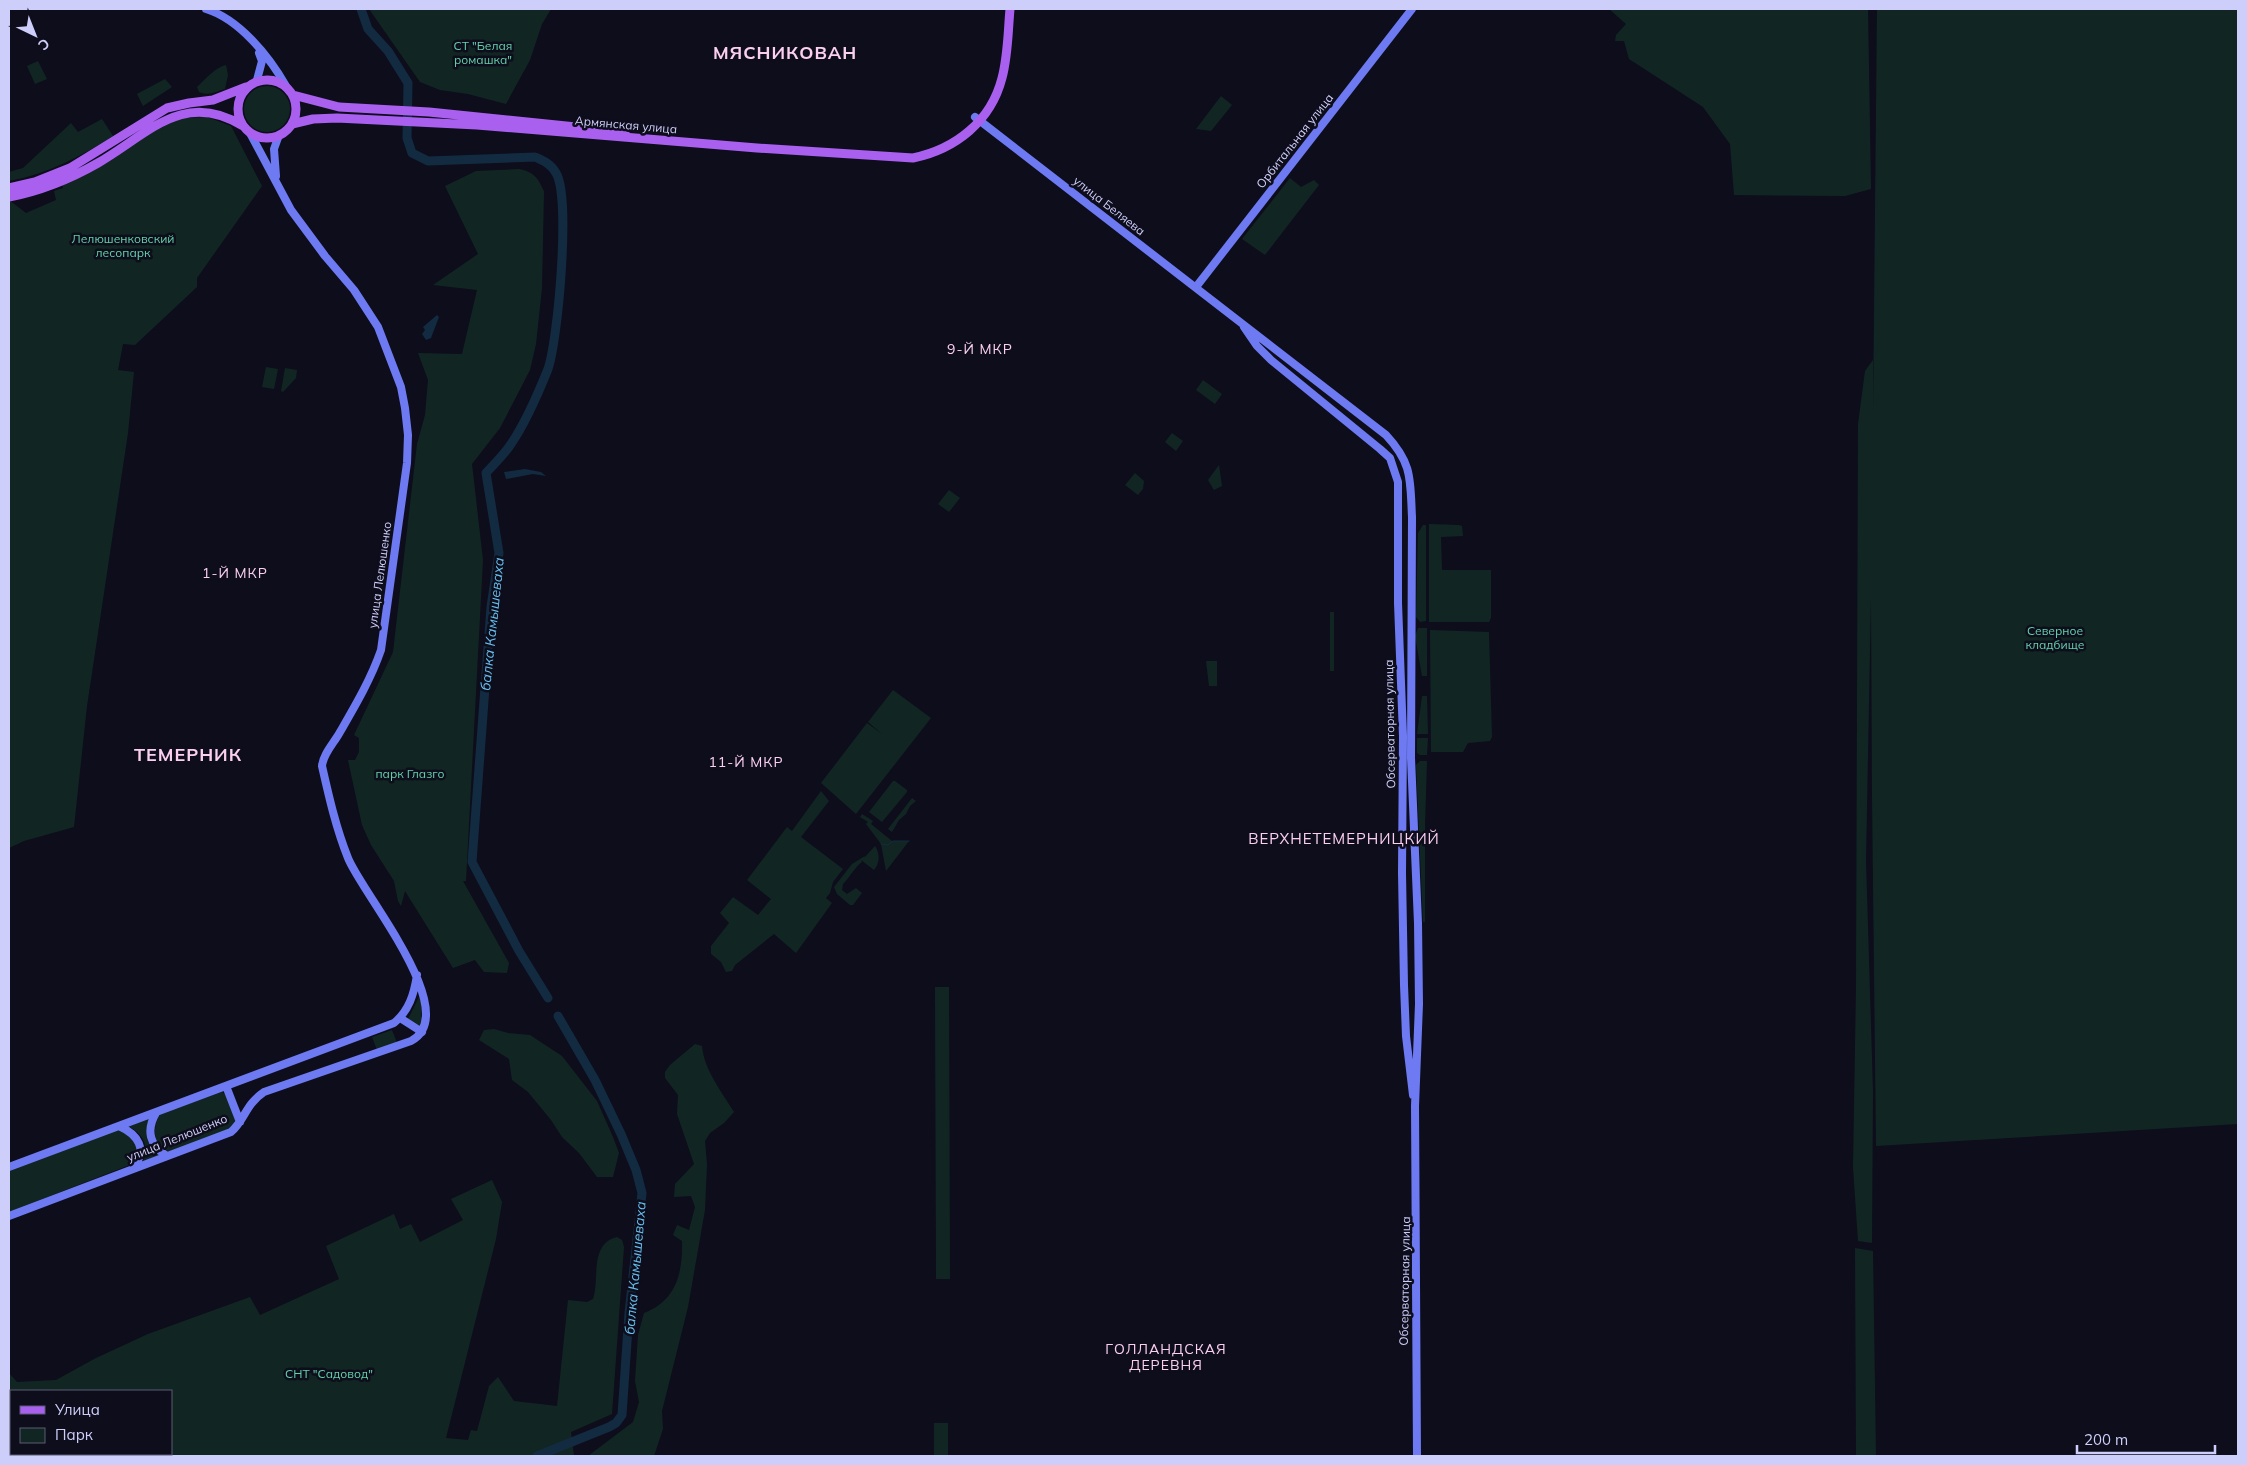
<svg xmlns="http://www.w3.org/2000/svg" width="2247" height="1465" font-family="Mulish,sans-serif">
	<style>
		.green { fill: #112622; fill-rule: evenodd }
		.water { fill: #122b41 }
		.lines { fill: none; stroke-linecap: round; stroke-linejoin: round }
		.stream { stroke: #122b41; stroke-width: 1 }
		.river { stroke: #122b41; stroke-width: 9 }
		.secondary { stroke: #6e7af1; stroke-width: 8 }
		.primary { stroke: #a960ef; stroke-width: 9 }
		.labels { text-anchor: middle; stroke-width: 5; stroke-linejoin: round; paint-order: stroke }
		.park-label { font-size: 12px; fill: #62d2a9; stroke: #0e0d1c }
		.street-label { font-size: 12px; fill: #cecefa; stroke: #0e0d1c }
		.neighbourhood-label { font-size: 14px; letter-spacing: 1px; fill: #facff0; stroke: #0e0d1c }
		.water-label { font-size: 14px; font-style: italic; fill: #66c0f0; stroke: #0e0d1c }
		.quarter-label { font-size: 15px; letter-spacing: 1px; fill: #facff0; stroke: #0e0d1c }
		.district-label { font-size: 18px; font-weight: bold; letter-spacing: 1px; fill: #facff0; stroke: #0e0d1c }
	</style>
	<rect width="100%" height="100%" fill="#0e0d1c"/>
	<path class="green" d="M 369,9 L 551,9 L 542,24 L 530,60 L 506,104 L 468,94 L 440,90 L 420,82 Z
		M 1609,9 L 1868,9 L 1871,189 L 1845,196 L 1734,195 L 1730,144 L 1703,107 L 1629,59 L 1624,41 L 1615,41 L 1616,35 L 1626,24 Z
		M 1877,9 L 2238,9 L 2238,1124 L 1876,1146 L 1872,796 L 1871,598 L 1866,861 L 1873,1091 L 1872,1243 L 1858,1241 L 1853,1167 L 1856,987 L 1858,424 L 1865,371 L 1873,360 L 1873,414 Z
		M 38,61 L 47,79 L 35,84 L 27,66 Z
		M 226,65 L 228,75 L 225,89 C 215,92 208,96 199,92 L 197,87 C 204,80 216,67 226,65 Z
		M 165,79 L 172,87 L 143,106 L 137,94 Z
		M244 109a23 23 0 1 1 46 0a23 23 0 1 1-46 0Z
		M 1221,96 L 1232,105 L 1211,131 L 1196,129 Z
		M 207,117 L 231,126 L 262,186 L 197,278 L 197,287 L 135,345 L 123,344 L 118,370 L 134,372 L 128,433 L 87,706 L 74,827 L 24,841 L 9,848 L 9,200 L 26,213 L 56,200 L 54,191 L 63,188 L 62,185 L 157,129 L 183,118 Z
		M 102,119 L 113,136 C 80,157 47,174 9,181 L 9,172 L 23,168 L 71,123 L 78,132 Z
		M 519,169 C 534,172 538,178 544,191 L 542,288 L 536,344 L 530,370 L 500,428 L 472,464 L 483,560 L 466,881 L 463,881 L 509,963 L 507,973 L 484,972 L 475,960 L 453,968 L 405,891 L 401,906 L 398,901 L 394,881 L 371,845 L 362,825 L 348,760 L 355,760 L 359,752 L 359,738 L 354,735 L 393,652 L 417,444 L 425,415 L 428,380 L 418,353 L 462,354 L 477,290 L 433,285 L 478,254 L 445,186 L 476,171 Z
		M 1290,178 L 1301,187 L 1314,180 L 1319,185 L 1265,255 L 1242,239 Z
		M 266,367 L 278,369 L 274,389 L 262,387 Z
		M 285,368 L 297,370 L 296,378 L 283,392 L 281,391 Z
		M 1203,380 L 1222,394 L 1215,404 L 1196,390 Z
		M 1172,433 L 1183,441 L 1176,451 L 1165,442 Z
		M 1219,465 L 1222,486 L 1214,490 L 1208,480 Z
		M 1135,473 L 1144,481 L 1143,489 L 1138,495 L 1125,485 Z
		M 949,490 L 960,498 L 949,512 L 938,504 Z
		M 1429,524 L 1459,525 L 1462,526 L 1463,536 L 1441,537 L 1442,570 L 1491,570 L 1491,618 L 1489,622 L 1429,622 Z
		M 1423,525 L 1426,525 L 1426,621 L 1420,622 L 1416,617 L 1418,533 Z
		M 1330,612 L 1334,612 L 1334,671 L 1330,671 Z
		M 1418,628 L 1427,628 L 1427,676 L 1422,676 L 1415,636 Z
		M 1430,630 L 1489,632 L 1492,737 L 1490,741 L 1468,743 L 1463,752 L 1431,752 Z
		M 1206,661 L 1217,661 L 1217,686 L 1209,686 Z
		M 893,690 L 931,718 L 856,814 L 821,783 L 867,723 L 882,734 L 868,722 Z
		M 1422,696 L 1427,696 L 1428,734 L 1417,734 Z
		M 1417,738 L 1428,738 L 1427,755 L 1420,755 L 1417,753 Z
		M 1420,761 L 1427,761 L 1425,825 L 1425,922 L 1423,922 L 1416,765 Z
		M 893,781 L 895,781 L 907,790 L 907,792 L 882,822 L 869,812 Z
		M 821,791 L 829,801 L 801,837 L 843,869 L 833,882 L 830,893 L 826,898 L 832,903 L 796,953 L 774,934 L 735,965 L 732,971 L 726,972 L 721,962 L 711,954 L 711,946 L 729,923 L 720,913 L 733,897 L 758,915 L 771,899 L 747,880 L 787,827 L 792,831 Z
		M 912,798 L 916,801 L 910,806 L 906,814 L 899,820 L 892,832 L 888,829 Z
		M 862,814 L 873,821 L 871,824 L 892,841 L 909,841 L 886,871 L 881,844 L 866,824 L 868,822 L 860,817 Z
		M 875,846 C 880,853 880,863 874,870 L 861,860 L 862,862 C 854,868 851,876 843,884 L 842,890 L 847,894 L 856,888 L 862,893 L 853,905 L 850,905 L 837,894 L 834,887 L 852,864 L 865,856 L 864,858 Z
		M 935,987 L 949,987 L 950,1279 L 936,1279 Z
		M 419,997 L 421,1000 L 421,1027 L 408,1019 Z
		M 494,1029 L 508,1033 L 530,1035 L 562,1056 L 597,1101 L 613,1137 L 619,1153 L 613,1177 L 597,1177 L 579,1153 L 562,1137 L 551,1120 L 528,1092 L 512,1080 L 509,1059 L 479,1040 L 484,1030 Z
		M 392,1030 L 397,1043 L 377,1050 L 372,1037 Z
		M 695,1044 L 702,1046 C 704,1070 722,1092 734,1112 L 724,1123 L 710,1133 L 705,1141 L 707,1164 L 705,1210 L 688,1307 L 662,1411 L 663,1429 L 654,1456 L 588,1456 L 633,1422 L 639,1402 L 635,1381 L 638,1335 L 644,1313 C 676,1301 683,1273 682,1241 L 673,1235 L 677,1225 L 689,1230 L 695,1207 L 691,1196 L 674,1197 L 675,1184 L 694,1164 L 677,1114 L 678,1095 L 665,1078 L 665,1072 L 670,1065 Z
		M 222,1092 L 225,1094 L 236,1121 L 230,1130 L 170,1152 C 152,1144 152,1129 160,1114 Z
		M 152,1116 C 143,1132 147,1143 160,1156 L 143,1161 C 151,1145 141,1132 126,1125 Z
		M 116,1130 L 122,1130 L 136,1140 L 138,1156 L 132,1164 L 9,1212 L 9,1170 Z
		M 492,1180 L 502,1202 L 496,1239 L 446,1438 L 468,1440 L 471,1430 L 477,1431 L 489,1386 L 498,1377 L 514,1401 L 557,1406 L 568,1300 L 587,1302 L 593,1299 C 600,1279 589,1244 617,1237 L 622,1240 L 624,1247 L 612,1414 L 571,1432 L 574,1456 L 9,1456 L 9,1373 L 17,1382 L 56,1380 L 96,1358 L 148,1334 L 250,1297 L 260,1315 L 339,1279 L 326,1246 L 394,1214 L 400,1229 L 411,1224 L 420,1242 L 463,1220 L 451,1199 ZM 171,1391 L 171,1454 L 11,1454 L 11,1391 Z
		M 1855,1248 L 1873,1251 L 1876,1456 L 1856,1456 Z
		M 934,1423 L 948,1423 L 948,1456 L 934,1456 Z"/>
	<path class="water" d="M 437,315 L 439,317 L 431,338 L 426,340 L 422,334 L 425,330 L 423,327 Z
		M 525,469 L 541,472 L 546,476 L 533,474 L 506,479 L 504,472 Z"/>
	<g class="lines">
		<path class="stream" d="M 881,844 L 888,845 L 893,841 L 909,841"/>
		<path class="river" d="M 361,9 L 368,29 L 388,51 L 408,83 L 407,138 L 412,153 L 428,161 L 535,157 C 544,161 551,164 556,173 C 571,197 558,340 548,369 C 538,394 526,422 511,444 C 504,455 494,464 486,473 L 499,553 L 491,607 L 472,862 L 519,951 L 548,998
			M 537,1456 L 609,1427 L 616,1423 L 622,1415 L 629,1313 L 642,1193 L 636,1170 L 621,1134 L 595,1080 L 558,1016"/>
		<path class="secondary" d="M 206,9 C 239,19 269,56 286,86
			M 257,80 L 262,61 L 259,53
			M 975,117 L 1386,435 C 1413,464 1410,480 1412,517 L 1411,758 L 1418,923 L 1419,1004 L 1415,1106 L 1417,1456
			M 276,176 L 274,149 L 279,135
			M 1196,287 L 1412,9
			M 1244,327 L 1257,346 L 1271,360 L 1380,449 L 1390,458 L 1398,482 L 1398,603 L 1403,736 L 1402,873 L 1404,985 L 1406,1036 L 1413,1095
			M 400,1018 L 422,1032
			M 226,1086 L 240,1122
			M 156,1113 C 146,1130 149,1145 167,1156
			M 119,1126 C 137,1134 149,1150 133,1167
			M 9,1167 L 394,1023 C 409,1011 414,994 417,975
			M 9,1216 L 231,1132 C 245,1120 245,1105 264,1092 L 411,1041 C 464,1013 361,892 348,858 C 336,828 329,797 322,766 C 323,754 334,743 340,732 C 355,706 371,679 381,650 L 407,463 L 408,435 L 405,408 L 401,387 L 378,327 L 354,290 L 325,256 L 291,210 L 250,133"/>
		<path class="primary" d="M238 109a29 29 0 1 1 58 0a29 29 0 1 1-58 0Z
			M 293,95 L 339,107 L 429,112 L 625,132
			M 292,124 L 313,119 L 337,118 L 477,125 L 757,148 L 913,158 C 956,149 991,121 1002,78 C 1008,56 1008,31 1010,9
			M 9,188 L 35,182 L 70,168 L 167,108 L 189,103 L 213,100 L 246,87
			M 9,197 C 40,191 70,179 98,163 C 147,135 183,89 243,126"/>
	</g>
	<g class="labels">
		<g class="park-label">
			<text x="483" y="50">СТ "Белая<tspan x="483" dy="14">ромашка"</tspan></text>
			<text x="123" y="243">Лелюшенковский<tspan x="123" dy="14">лесопарк</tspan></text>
			<text x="2055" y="635">Северное<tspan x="2055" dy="14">кладбище</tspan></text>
			<text x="410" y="778">парк Глазго</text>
			<text x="329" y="1378">СНТ "Садовод"</text>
		</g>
		<g class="street-label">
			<text transform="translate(626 125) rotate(5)" y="4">Армянская улица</text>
			<text transform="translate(1295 141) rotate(-52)" y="4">Орбитальная улица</text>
			<text transform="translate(1109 206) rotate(38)" y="4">улица Беляева</text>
			<text transform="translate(380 575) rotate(-82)" y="4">улица Лелюшенко</text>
			<text transform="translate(1390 724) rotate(-91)" y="4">Обсерваторная улица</text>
			<text transform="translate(177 1138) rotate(-22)" y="4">улица Лелюшенко</text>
			<text transform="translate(1405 1281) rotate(-89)" y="4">Обсерваторная улица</text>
		</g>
		<g class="neighbourhood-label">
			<text x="980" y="354">9-Й МКР</text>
			<text x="235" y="578">1-Й МКР</text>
			<text x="746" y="767">11-Й МКР</text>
			<text x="1166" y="1354">ГОЛЛАНДСКАЯ<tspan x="1166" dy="16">ДЕРЕВНЯ</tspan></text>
		</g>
		<g class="water-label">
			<text transform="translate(492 624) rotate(-84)" y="5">балка Камышеваха</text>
			<text transform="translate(635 1268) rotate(-85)" y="5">балка Камышеваха</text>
		</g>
		<g class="quarter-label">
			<text x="1344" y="844">ВЕРХНЕТЕМЕРНИЦКИЙ</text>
		</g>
		<g class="district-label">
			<text x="785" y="59">МЯСНИКОВАН</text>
			<text x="188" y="761">ТЕМЕРНИК</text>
		</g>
	</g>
	<rect width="2247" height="1465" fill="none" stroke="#cecefa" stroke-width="20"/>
	<rect x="10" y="1390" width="162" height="65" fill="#0e0d1c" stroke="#5b5a75"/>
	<rect x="20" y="1406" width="25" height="8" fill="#a960ef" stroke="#5b5a75"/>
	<text x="55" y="1415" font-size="15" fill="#cecefa">Улица</text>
	<rect x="20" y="1428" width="25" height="15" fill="#112622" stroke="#5b5a75"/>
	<text x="55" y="1440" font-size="15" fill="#cecefa">Парк</text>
	<g transform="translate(35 35) rotate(137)" stroke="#0e0d1c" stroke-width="4" paint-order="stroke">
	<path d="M0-4L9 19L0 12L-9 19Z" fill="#cecefa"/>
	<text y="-8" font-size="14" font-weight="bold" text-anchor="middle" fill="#cecefa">С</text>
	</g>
	<path d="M2077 1445v8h138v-8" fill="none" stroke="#cecefa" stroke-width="2.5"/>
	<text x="2084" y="1445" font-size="15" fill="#cecefa" stroke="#0e0d1c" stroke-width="4" paint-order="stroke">200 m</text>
</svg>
